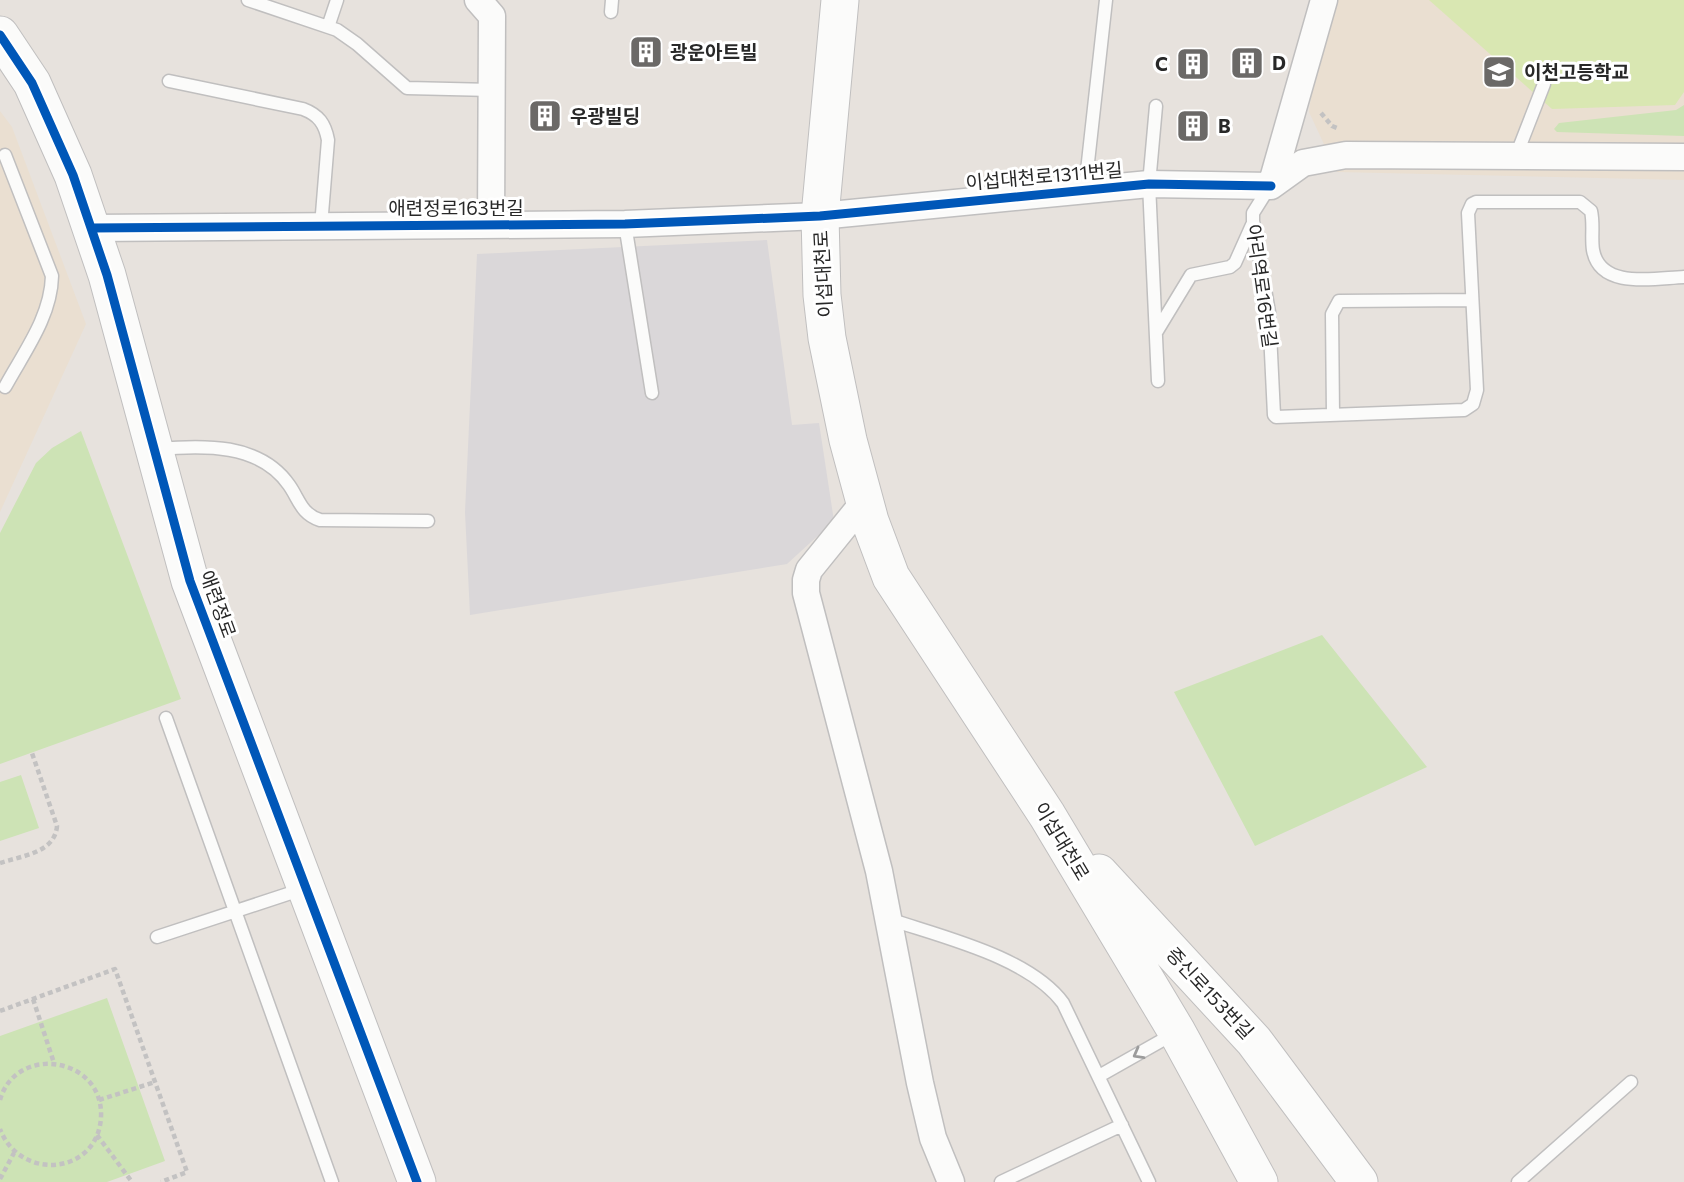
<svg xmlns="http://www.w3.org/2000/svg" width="1684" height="1182" font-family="Commissioner,'Noto Sans KR',sans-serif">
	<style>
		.industrial { fill: #dad7d9 }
		.education { fill: #eadfd1 }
		.green { fill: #cde3b5 }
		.pitch { fill: #d9e7b2 }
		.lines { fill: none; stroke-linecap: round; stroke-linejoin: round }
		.lane-casing { stroke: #c0bfbf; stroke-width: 15 }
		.street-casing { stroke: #c0bfbf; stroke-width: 29 }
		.secondary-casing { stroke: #c0bfbf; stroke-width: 39 }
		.path { stroke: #c3c2c2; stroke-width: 4.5; stroke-dasharray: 5 3.5; stroke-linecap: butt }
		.lane { stroke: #fbfbfa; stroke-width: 12 }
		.street { stroke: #fbfbfa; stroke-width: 26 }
		.secondary { stroke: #fbfbfa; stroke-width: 37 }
		.cycleway-casing { stroke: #fff; stroke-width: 13 }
		.cycleway { stroke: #0057b8; stroke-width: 9 }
		.oneway { stroke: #9c9c9c }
		.labels { text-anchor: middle; stroke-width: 6; stroke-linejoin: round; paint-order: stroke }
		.poi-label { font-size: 19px; font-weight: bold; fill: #282828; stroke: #fff; text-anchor: start }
		.street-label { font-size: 19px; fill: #282828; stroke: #fff }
	</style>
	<rect width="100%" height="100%" fill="#e7e2dd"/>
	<path class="industrial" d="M 767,240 L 792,425 L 819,423 L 834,521 L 787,564 L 470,615 L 465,512 L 477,254 Z"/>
	<path class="education" d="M 1328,0 L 1684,0 L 1684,180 L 1337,172 L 1309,112 L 1319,32 Z
		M 0,111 L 12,127 L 86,324 L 0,512 Z"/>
	<path class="green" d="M 1684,105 L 1684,136 L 1557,132 L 1554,129 L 1559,123 L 1676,110 Z
		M 81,431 L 181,699 L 0,764 L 0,533 L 36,463 L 52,448 Z
		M 1322,635 L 1427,767 L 1255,846 L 1174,692 Z
		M 21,775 L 39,828 L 0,841 L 0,782 Z
		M 107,998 L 165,1161 L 107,1182 L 0,1182 L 0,1036 Z"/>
	<path class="pitch" d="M 1429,0 L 1684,0 L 1684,92 L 1675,105 L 1552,109 Z"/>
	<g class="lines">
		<defs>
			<path id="lane" d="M 248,0 L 337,30 L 357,44 L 407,88 L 492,90
				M 611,12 L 612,0
				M 328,27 L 337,0
				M 169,81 L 303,109 C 319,115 325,124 328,140 L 321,226
				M 1156,106 L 1149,184 L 1158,381
				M 1516,156 L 1544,84
				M 1270,186 L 1253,213 L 1253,221 L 1269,312 L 1274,415 L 1276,417 L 1464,410 L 1473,404 L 1477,390 L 1468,213 L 1472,204 L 1476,202 L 1580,202 L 1591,211 C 1594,224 1591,237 1593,250 C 1600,290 1655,278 1684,277
				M 1085,189 L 1106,0
				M 625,224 L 652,393
				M 1157,331 L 1191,275 L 1230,267 L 1235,263 L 1252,225
				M 5,387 C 24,352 51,317 52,276 L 5,155
				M 1333,415 L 1332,314 L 1339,301 L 1472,300
				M 158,449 C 203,445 260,443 289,485 C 299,499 301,514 320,520 L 428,521
				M 166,718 L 332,1182
				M 889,919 C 942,937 1029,957 1063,1003 L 1149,1182
				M 157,937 L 303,889
				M 1099,1076 L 1175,1033
				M 1001,1182 L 1122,1125
				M 1518,1182 L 1631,1082"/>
			<path id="street" d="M 478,0 L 492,16 L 491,225
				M 1271,186 L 1303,163 L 1346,155 L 1684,157
				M 1271,186 L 1324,0
				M 92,228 L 625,224 L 820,216 L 1149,184 L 1271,186
				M 864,502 L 809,570 L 806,580 L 806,593 L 879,871 L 920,1083 L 933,1138 L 951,1182"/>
			<path id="secondary" d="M 840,0 L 820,216 L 822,295 L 827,338 L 848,440 L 870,521 L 891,577 L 1047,815 L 1177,1032 L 1259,1182
				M 0,35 L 32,83 L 73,175 L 107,275 L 190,581 L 417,1182
				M 1099,873 L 1254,1041 L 1359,1182"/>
		</defs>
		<use href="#lane" class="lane-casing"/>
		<use href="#street" class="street-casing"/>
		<use href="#secondary" class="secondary-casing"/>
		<path class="path" d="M 1321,113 L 1332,126 L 1337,128
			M 0,863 C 21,856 55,853 57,826 L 32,753
			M 33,999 L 54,1063
			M 0,1011 L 115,969 L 187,1172 L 161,1182
			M 0,1100 C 16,1043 104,1057 101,1117 C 98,1175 20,1182 0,1129
			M 99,1100 L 155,1082
			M 97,1135 L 132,1182
			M 0,1179 L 14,1153"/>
		<use href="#lane" class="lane"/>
		<use href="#street" class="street"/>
		<use href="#secondary" class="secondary"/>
		<defs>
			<path id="cycleway" d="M 0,35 L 32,83 L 73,175 L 107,275 L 190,581 L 417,1182
				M 92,228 L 625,224 L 820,216 L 1149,184 L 1271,186"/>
		</defs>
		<use href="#cycleway" class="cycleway-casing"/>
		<use href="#cycleway" class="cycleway"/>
	</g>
	<defs><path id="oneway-chevron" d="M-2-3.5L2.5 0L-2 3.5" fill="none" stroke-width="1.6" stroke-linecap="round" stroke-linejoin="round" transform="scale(1.75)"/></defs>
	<use class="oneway" href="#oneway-chevron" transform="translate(1138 1054) rotate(151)"/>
	<defs>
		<symbol id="building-square" viewBox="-11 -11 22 22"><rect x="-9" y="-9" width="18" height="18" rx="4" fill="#6b6967" stroke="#fff"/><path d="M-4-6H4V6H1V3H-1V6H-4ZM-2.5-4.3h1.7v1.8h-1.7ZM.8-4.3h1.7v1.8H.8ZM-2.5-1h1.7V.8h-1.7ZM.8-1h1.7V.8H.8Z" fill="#fff"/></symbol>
		<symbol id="school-square" viewBox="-11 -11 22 22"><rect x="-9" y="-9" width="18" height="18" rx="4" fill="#6b6967" stroke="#fff"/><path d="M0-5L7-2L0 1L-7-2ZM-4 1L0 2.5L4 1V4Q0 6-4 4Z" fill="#fff"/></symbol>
	</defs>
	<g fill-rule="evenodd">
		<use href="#building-square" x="627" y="33" width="38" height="38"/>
		<use href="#building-square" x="1228" y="44" width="38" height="38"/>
		<use href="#building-square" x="1174" y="45" width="38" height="38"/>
		<use href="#school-square" x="1480" y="53" width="38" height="38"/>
		<use href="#building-square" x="526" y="97" width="38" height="38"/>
		<use href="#building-square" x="1174" y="107" width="38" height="38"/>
	</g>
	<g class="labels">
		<g class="poi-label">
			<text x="670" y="59">광운아트빌</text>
			<text x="1272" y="70">D</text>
			<text x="1168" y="71" text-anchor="end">C</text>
			<text x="1524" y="79">이천고등학교</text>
			<text x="570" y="123">우광빌딩</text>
			<text x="1218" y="133">B</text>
		</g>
		<g class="street-label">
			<text transform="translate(1044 176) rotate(-5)" y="7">이섭대천로1311번길</text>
			<text x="456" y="215">애련정로163번길</text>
			<text transform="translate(823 274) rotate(-93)" y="7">이섭대천로</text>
			<text transform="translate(1262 286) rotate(82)" y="7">아리역로16번길</text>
			<text transform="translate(218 604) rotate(70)" y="7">애련정로</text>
			<text transform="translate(1062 841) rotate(59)" y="7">이섭대천로</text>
			<text transform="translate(1210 993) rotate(47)" y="7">증신로153번길</text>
		</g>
	</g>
</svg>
